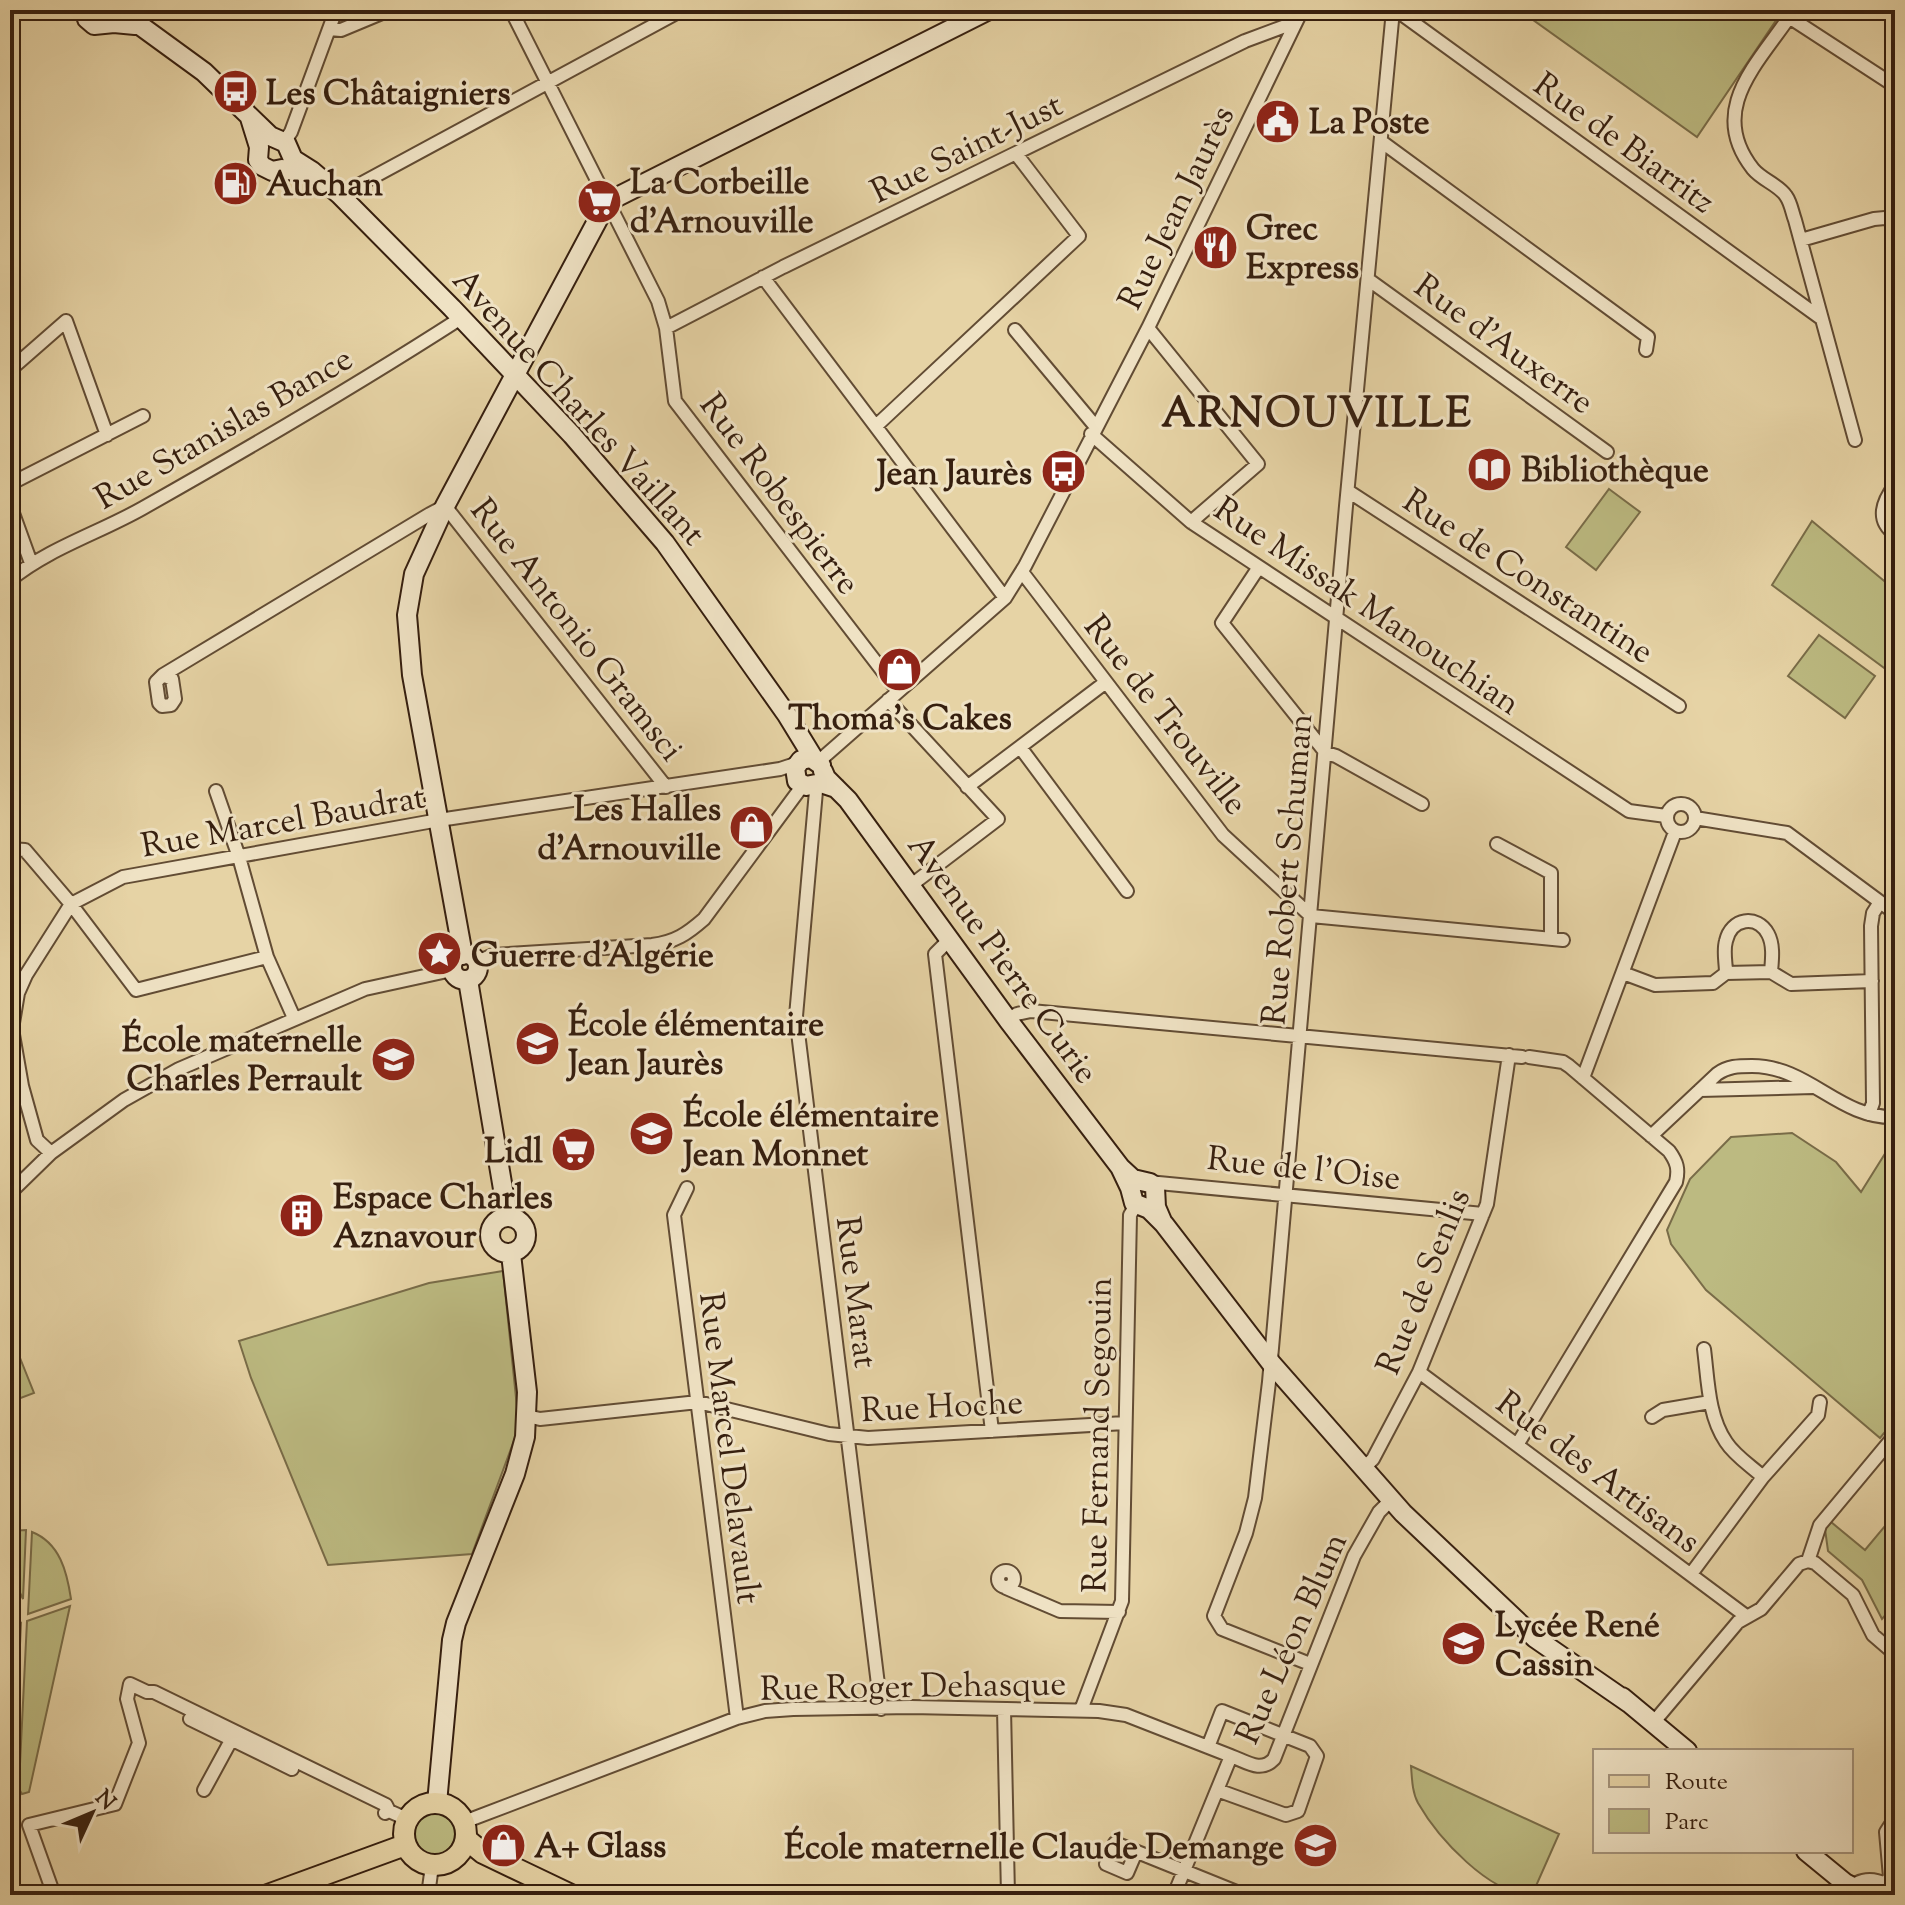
<svg xmlns="http://www.w3.org/2000/svg" width="1905" height="1905" font-family="'Sorts Mill Goudy',serif">
	<style>
		.green { fill: #bcba81; stroke: #796c48; stroke-width: 2 }
		.lines { fill: none; stroke-linecap: round; stroke-linejoin: round }
		.street-casing { stroke: #624c34; stroke-width: 16 }
		.secondary-casing { stroke: #361f0f; stroke-width: 22 }
		.primary-casing { stroke: #361f0f; stroke-width: 24 }
		.street { stroke: #efe2c4; stroke-width: 12 }
		.secondary { stroke: #efe2c4; stroke-width: 18 }
		.primary { stroke: #e6d3a5; stroke-width: 20 }
		.labels { text-anchor: middle; stroke-width: 6; stroke-linejoin: round; paint-order: stroke }
		.poi-label { font-size: 34px; font-weight: bold; fill: #361f0f; stroke: #efe2c4; text-anchor: start }
		.street-label { font-size: 34px; fill: #361f0f; stroke: #efe2c4 }
		.district-label { font-size: 42px; font-weight: bold; letter-spacing: 2px; fill: #361f0f; stroke: #efe2c4 }
	</style>
	<rect width="100%" height="100%" fill="#e6d3a5"/>
	<filter id="stains"><feTurbulence type="fractalNoise" baseFrequency=".0025" numOctaves="4"/><feColorMatrix values="0 0 0 0 .2 0 0 0 0 .09 0 0 0 0 .02 0 0 0 .5 -.17"/></filter>
	<radialGradient id="worn" r=".72"><stop offset=".6" stop-color="#630" stop-opacity="0"/><stop offset="1" stop-color="#630" stop-opacity=".3"/></radialGradient>
	<path class="green" d="M 1519,10 L 1783,10 L 1697,137 Z
		M 1609,489 L 1640,512 L 1596,570 L 1566,547 Z
		M 1812,521 L 1895,590 L 1895,676 L 1772,585 Z
		M 1819,635 L 1875,676 L 1845,718 L 1788,676 Z
		M 1889,1124 L 1895,1124 L 1895,1420 L 1880,1438 L 1706,1290 L 1671,1244 L 1667,1230 L 1690,1179 L 1731,1137 L 1792,1133 L 1836,1162 L 1861,1192 L 1891,1144 Z
		M 503,1271 L 519,1427 L 472,1554 L 328,1565 L 251,1378 L 239,1341 L 429,1283 Z
		M 10,1333 L 34,1393 L 10,1402 Z
		M 1895,1514 L 1895,1604 L 1882,1619 L 1862,1580 L 1828,1551 L 1825,1529 L 1831,1522 L 1865,1550 Z
		M 26,1530 L 23,1599 L 10,1572 L 10,1531 Z
		M 32,1532 C 60,1543 67,1572 71,1599 L 28,1614 Z
		M 70,1606 L 29,1792 L 22,1794 L 19,1789 L 20,1764 L 27,1621 Z
		M 21,1623 L 15,1753 L 10,1740 L 10,1627 Z
		M 1411,1766 L 1559,1834 L 1532,1895 C 1490,1895 1438,1838 1418,1803 C 1412,1792 1412,1778 1411,1766 Z
		M413 1834a21 21 0 1 1 42 0a21 21 0 1 1-42 0Z"/>
	<g class="lines">
		<defs>
			<path id="street" d="M 511,10 L 658,301 L 666,328 L 675,401 L 898,691
				M 1396,10 L 1822,319
				M 1794,10 C 1761,61 1705,108 1753,169 C 1762,180 1779,185 1786,196 C 1791,203 1792,212 1795,220 L 1855,440
				M 1789,17 L 1895,86
				M 329,29 L 341,30 L 389,10
				M 284,142 L 291,132 L 336,10
				M 1382,142 L 1648,337 L 1646,350
				M 340,195 L 682,10
				M 1801,240 L 1874,219 L 1885,218 L 1895,222
				M 763,277 L 1005,598
				M 1369,280 L 1607,452
				M 666,328 L 783,267 L 1245,41 L 1288,25 L 1293,28
				M 1148,328 L 1258,464 L 1191,522
				M 1015,330 L 1096,427
				M 10,370 L 66,321 L 107,435
				M 876,426 L 1079,236 L 1017,155
				M 1091,434 L 1191,522 L 1629,811 L 1666,816
				M 10,484 L 143,416
				M 1895,485 C 1883,501 1875,520 1895,534
				M 1348,491 L 1679,706
				M 10,505 L 31,563
				M 1259,567 L 1222,623 L 1326,753 L 1336,756 L 1422,804
				M 1022,572 L 1223,835 L 1311,916 L 1563,940
				M 10,580 C 49,548 99,533 143,508 C 251,447 357,385 461,318
				M 163,675 L 172,679 L 175,699 L 171,705 L 162,706 L 159,703 L 156,682 L 163,675 L 430,514 L 445,506 L 666,787
				M 888,700 L 998,819 L 910,886
				M 1020,747 L 1127,891
				M 818,762 L 1005,598 L 1025,566 L 1148,328 L 1302,10
				M 815,785 L 816,791 L 796,1016 L 881,1709
				M 967,787 L 1106,682
				M 216,791 L 239,857 L 267,957 L 294,1018
				M1667 818a14 14 0 1 1 28 0a14 14 0 1 1-28 0Z
				M 1695,818 L 1787,833 L 1895,913
				M 1497,844 L 1551,873 L 1551,939
				M 10,849 L 25,850 L 71,904 L 136,990 L 267,957
				M 949,940 L 935,954 L 992,1431
				M 477,962 L 493,955 L 652,945 C 675,942 687,934 704,919 L 803,785
				M 1771,972 L 1791,984 L 1872,981
				M 1623,973 L 1655,985 L 1713,983 L 1726,973 L 1771,972
				M 1726,973 C 1726,963 1723,951 1726,941 C 1731,918 1757,914 1768,934 C 1774,945 1772,960 1771,972
				M 1008,1020 L 1017,1014 L 1031,1011 L 1522,1057
				M 1583,1078 L 1675,832
				M 1700,1090 L 1813,1087
				M 1869,1114 L 1873,1103 L 1871,926 L 1873,913 L 1880,902
				M 1651,1136 L 1717,1074 C 1728,1066 1738,1066 1752,1066 C 1809,1066 1839,1119 1895,1117
				M 51,1153 L 37,1140 L 22,1086 L 12,1029 L 18,993 L 26,975 L 71,904 L 123,877 L 439,820 L 780,769 L 798,763
				M 1148,1182 L 1483,1214
				M 687,1188 L 674,1215 L 737,1718
				M 10,1193 L 51,1153 L 124,1100 L 179,1069 L 365,989 L 452,970
				M 1704,1349 C 1708,1380 1708,1416 1726,1442 C 1735,1456 1751,1466 1763,1477
				M 1419,1372 L 1746,1616
				M 527,1416 L 540,1419 L 698,1402 L 829,1434 L 868,1438 L 1125,1423
				M 1652,1417 L 1663,1410 L 1710,1402
				M 1517,1445 L 1676,1182 C 1679,1169 1677,1162 1669,1151 L 1569,1066 L 1563,1062 L 1529,1057
				M 1363,1469 L 1373,1459 L 1419,1372 L 1487,1204 L 1509,1055
				M 1808,1561 L 1820,1525 L 1895,1435
				M 1808,1561 L 1815,1563 L 1853,1595 L 1873,1635 L 1895,1654
				M998 1579a8 8 0 1 1 16 0a8 8 0 1 1-16 0Z
				M 1691,1574 L 1763,1477 L 1818,1415 L 1820,1402
				M 1006,1588 L 1060,1611 L 1119,1612
				M 1310,1664 L 1222,1629 L 1214,1616 L 1246,1533 L 1255,1498 L 1269,1382 L 1346,506 L 1393,10
				M 1004,1709 L 1008,1895
				M 1081,1710 L 1122,1601 L 1130,1215 L 1136,1205
				M 190,1719 L 292,1769
				M 1653,1723 L 1738,1622 L 1761,1609 L 1799,1564 L 1808,1561
				M 1208,1747 L 1222,1711 L 1310,1746 L 1317,1756 L 1298,1811 L 1286,1815 L 1217,1790
				M 204,1790 L 235,1733
				M 385,1813 L 389,1811 L 407,1819
				M 464,1822 L 737,1718 L 765,1711 L 793,1709 L 911,1707 L 1099,1711 L 1126,1715 L 1231,1756
				M 1136,1852 L 1127,1873 L 1106,1864 L 1115,1843 L 1244,1895
				M 1885,1884 L 1890,1877 L 1886,1832 L 1895,1818
				M 54,1895 L 29,1825 L 115,1804 L 139,1743 L 127,1699 L 130,1684 L 147,1692 L 154,1692 L 386,1805 L 389,1811
				M 428,1895 L 432,1866
				M 1174,1895 L 1231,1756 C 1247,1762 1261,1773 1274,1759 L 1354,1556 L 1379,1512 L 1391,1500
				M 1847,1895 C 1853,1879 1871,1877 1885,1884 L 1892,1895"/>
			<path id="secondary" d="M 85,10 L 87,19 L 94,25 L 114,23 L 135,25
				M 114,10 L 134,21 L 204,72 L 270,136 L 286,143 L 293,159 L 312,171 L 340,195 L 452,308 L 572,435 L 665,543 L 787,715 L 814,759
				M 250,118 L 259,147 L 258,160 L 262,166 L 272,171 L 282,169 L 310,174
				M 821,765 L 811,758 L 801,760 L 795,768 L 797,781 L 806,786 L 821,783 L 836,788
				M 823,771 L 826,778 L 848,800 L 1008,1020 L 1120,1167 L 1133,1179 L 1150,1183 L 1155,1187 L 1156,1207 L 1162,1221
				M452 967a13 13 0 1 1 26 0a13 13 0 1 1-26 0Z
				M 463,955 L 412,675 L 407,615 L 414,574 L 445,506 L 603,210 L 615,198 L 989,10
				M 468,980 L 506,1207 L 504,1217
				M 1120,1167 L 1130,1188 L 1134,1203 L 1149,1209 L 1164,1224 L 1271,1363 L 1403,1513 L 1535,1638 L 1629,1703
				M490 1235a18 18 0 1 1 36 0a18 18 0 1 1-36 0Z
				M 1622,1697 L 1687,1751
				M 437,1803 L 452,1640 L 456,1623 L 515,1474 L 525,1437 L 527,1392 L 511,1254
				M 1806,1851 L 1845,1883 L 1868,1895"/>
			<path id="primary" d="M404 1834a31 31 0 1 1 62 0a31 31 0 1 1-62 0Z
				M 466,1839 L 483,1853 L 571,1895
				M 268,1895 L 405,1845"/>
		</defs>
		<use href="#street" class="street-casing"/>
		<use href="#secondary" class="secondary-casing"/>
		<use href="#primary" class="primary-casing"/>
		<use href="#street" class="street"/>
		<use href="#secondary" class="secondary"/>
		<use href="#primary" class="primary"/>
	</g>
	<defs>
		<symbol id="bus-disc" viewBox="-11 -11 22 22"><circle r="9.5" fill="#8f2418" stroke="#efe2c4"/><path d="M-5-6H5V4H4V6H2V4H-2V6H-4V4H-5ZM-3.5-4V0h7V-4ZM-3.5 1.2v1.5H-2V1.2ZM2 1.2v1.5H3.5V1.2Z" fill="#fff"/></symbol>
		<symbol id="civic-disc" viewBox="-11 -11 22 22"><circle r="9.5" fill="#8f2418" stroke="#efe2c4"/><path d="M-.6-6.5H3V-4.5H.6V-3L4-1V1h2V6H-6V1h2V-1L-.6-3ZM-1.2 2.5V6h2.4V2.5Z" fill="#fff"/></symbol>
		<symbol id="fuel-disc" viewBox="-11 -11 22 22"><circle r="9.5" fill="#8f2418" stroke="#efe2c4"/><path d="M-5.5-6h7V0h2V4h1.3V-2.5L3-4.5l.8-.8L6-3V5H2.5V1h-1V6h-7ZM-4.2-4.7v3.2H.2V-4.7Z" fill="#fff"/></symbol>
		<symbol id="supermarket-disc" viewBox="-11 -11 22 22"><circle r="9.5" fill="#8f2418" stroke="#efe2c4"/><path d="M-6-5.5h2.5l.6 2H6L4.5 2H-2.5L-4.4-4H-6ZM-1.5 3.2a1.3 1.3 0 1 0 .1 0ZM3 3.2a1.3 1.3 0 1 0 .1 0Z" fill="#fff"/></symbol>
		<symbol id="restaurant-disc" viewBox="-11 -11 22 22"><circle r="9.5" fill="#8f2418" stroke="#efe2c4"/><path d="M-5-6h1v4h1v-4h1v4h1v-4h1v5L-1.5 .5V6h-2V.5L-5-1ZM5-6V6H3V1.5H1.5Q1.5-4 5-6Z" fill="#fff"/></symbol>
		<symbol id="library-disc" viewBox="-11 -11 22 22"><circle r="9.5" fill="#8f2418" stroke="#efe2c4"/><path d="M-6-4Q-3-5.5-.7-3.5V5Q-3 3-6 4ZM6-4Q3-5.5 .7-3.5V5Q3 3 6 4Z" fill="#fff"/></symbol>
		<symbol id="shop-disc" viewBox="-11 -11 22 22"><circle r="9.5" fill="#8f2418" stroke="#efe2c4"/><path d="M-5-2.5h2.3a2.7 3.5 0 0 1 5.4 0H5L5.5 6h-11ZM-1.5-2.5h3a1.5 2.3 0 0 0-3 0Z" fill="#fff"/></symbol>
		<symbol id="sight-disc" viewBox="-11 -11 22 22"><circle r="9.5" fill="#8f2418" stroke="#efe2c4"/><path d="M0-6L1.8-2.2L6-1.7L2.9 1.2L3.7 5.4L0 3.3L-3.7 5.4L-2.9 1.2L-6-1.7L-1.8-2.2Z" fill="#fff"/></symbol>
		<symbol id="school-disc" viewBox="-11 -11 22 22"><circle r="9.5" fill="#8f2418" stroke="#efe2c4"/><path d="M0-5L7-2L0 1L-7-2ZM-4 1L0 2.5L4 1V4Q0 6-4 4Z" fill="#fff"/></symbol>
		<symbol id="building-disc" viewBox="-11 -11 22 22"><circle r="9.5" fill="#8f2418" stroke="#efe2c4"/><path d="M-4-6H4V6H1V3H-1V6H-4ZM-2.5-4.3h1.7v1.8h-1.7ZM.8-4.3h1.7v1.8H.8ZM-2.5-1h1.7V.8h-1.7ZM.8-1h1.7V.8H.8Z" fill="#fff"/></symbol>
	</defs>
	<g fill-rule="evenodd">
		<use href="#bus-disc" x="210" y="66" width="51" height="51"/>
		<use href="#civic-disc" x="1252" y="96" width="51" height="51"/>
		<use href="#fuel-disc" x="210" y="158" width="51" height="51"/>
		<use href="#supermarket-disc" x="574" y="176" width="51" height="51"/>
		<use href="#restaurant-disc" x="1190" y="222" width="51" height="51"/>
		<use href="#library-disc" x="1464" y="444" width="51" height="51"/>
		<use href="#bus-disc" x="1038" y="446" width="51" height="51"/>
		<use href="#shop-disc" x="874" y="644" width="51" height="51"/>
		<use href="#shop-disc" x="726" y="802" width="51" height="51"/>
		<use href="#sight-disc" x="414" y="928" width="51" height="51"/>
		<use href="#school-disc" x="512" y="1018" width="51" height="51"/>
		<use href="#school-disc" x="368" y="1034" width="51" height="51"/>
		<use href="#school-disc" x="626" y="1108" width="51" height="51"/>
		<use href="#supermarket-disc" x="548" y="1124" width="51" height="51"/>
		<use href="#building-disc" x="276" y="1190" width="51" height="51"/>
		<use href="#school-disc" x="1438" y="1618" width="51" height="51"/>
		<use href="#shop-disc" x="478" y="1820" width="51" height="51"/>
		<use href="#school-disc" x="1290" y="1820" width="51" height="51"/>
	</g>
	<g class="labels">
		<g class="poi-label">
			<text x="266" y="104">Les Châtaigniers</text>
			<text x="1309" y="133">La Poste</text>
			<text x="630" y="193">La Corbeille<tspan x="630" dy="39">d'Arnouville</tspan></text>
			<text x="266" y="195">Auchan</text>
			<text x="1246" y="239">Grec<tspan x="1246" dy="39">Express</tspan></text>
			<text x="1521" y="481">Bibliothèque</text>
			<text x="1032" y="484" text-anchor="end">Jean Jaurès</text>
			<text x="900" y="729" text-anchor="middle">Thoma's Cakes</text>
			<text x="721" y="820" text-anchor="end">Les Halles<tspan x="721" dy="39">d'Arnouville</tspan></text>
			<text x="471" y="966">Guerre d'Algérie</text>
			<text x="568" y="1035">École élémentaire<tspan x="568" dy="39">Jean Jaurès</tspan></text>
			<text x="362" y="1051" text-anchor="end">École maternelle<tspan x="362" dy="39">Charles Perrault</tspan></text>
			<text x="683" y="1126">École élémentaire<tspan x="683" dy="39">Jean Monnet</tspan></text>
			<text x="543" y="1162" text-anchor="end">Lidl</text>
			<text x="333" y="1208">Espace Charles<tspan x="333" dy="39">Aznavour</tspan></text>
			<text x="1495" y="1636">Lycée René<tspan x="1495" dy="39">Cassin</tspan></text>
			<text x="534" y="1857">A+ Glass</text>
			<text x="1284" y="1858" text-anchor="end">École maternelle Claude Demange</text>
		</g>
		<g class="street-label">
			<text transform="translate(1625 142) rotate(36)" y="12">Rue de Biarritz</text>
			<text transform="translate(966 147) rotate(-26)" y="12">Rue Saint-Just</text>
			<text transform="translate(1175 207) rotate(-64)" y="12">Rue Jean Jaurès</text>
			<text transform="translate(1505 343) rotate(36)" y="12">Rue d'Auxerre</text>
			<text transform="translate(580 406) rotate(48)" y="12">Avenue Charles Vaillant</text>
			<text transform="translate(223 427) rotate(-30)" y="12">Rue Stanislas Bance</text>
			<text transform="translate(781 493) rotate(53)" y="12">Rue Robespierre</text>
			<text transform="translate(1529 575) rotate(33)" y="12">Rue de Constantine</text>
			<text transform="translate(1368 605) rotate(34)" y="12">Rue Missak Manouchian</text>
			<text transform="translate(578 629) rotate(52)" y="12">Rue Antonio Gramsci</text>
			<text transform="translate(1167 714) rotate(52)" y="12">Rue de Trouville</text>
			<text transform="translate(283 820) rotate(-10)" y="12">Rue Marcel Baudrat</text>
			<text transform="translate(1286 869) rotate(-85)" y="12">Rue Robert Schuman</text>
			<text transform="translate(1004 958) rotate(54)" y="12">Avenue Pierre Curie</text>
			<text transform="translate(1304 1167) rotate(6)" y="12">Rue de l'Oise</text>
			<text transform="translate(1422 1281) rotate(-68)" y="12">Rue de Senlis</text>
			<text transform="translate(858 1292) rotate(83)" y="12">Rue Marat</text>
			<text transform="translate(942 1405) rotate(-3)" y="12">Rue Hoche</text>
			<text transform="translate(1096 1435) rotate(-89)" y="12">Rue Fernand Segouin</text>
			<text transform="translate(731 1448) rotate(83)" y="12">Rue Marcel Delavault</text>
			<text transform="translate(1599 1471) rotate(37)" y="12">Rue des Artisans</text>
			<text transform="translate(1290 1638) rotate(-66)" y="12">Rue Léon Blum</text>
			<text transform="translate(913 1685) rotate(-1)" y="12">Rue Roger Dehasque</text>
		</g>
		<g class="district-label">
			<text x="1317" y="426">ARNOUVILLE</text>
		</g>
	</g>
	<rect width="1905" height="1905" fill="none" stroke="#e6d3a5" stroke-width="40"/>
	<rect x="12" y="12" width="1881" height="1881" fill="none" stroke="#361f0f" stroke-width="4"/>
	<rect x="20" y="20" width="1865" height="1865" fill="none" stroke="#361f0f" stroke-width="2"/>
	<rect x="1593" y="1749" width="260" height="104" fill="#efe2c4" stroke="#a5947c" stroke-width="2"/>
	<rect x="1609" y="1775" width="40" height="12" fill="#e6d3a5" stroke="#a5947c" stroke-width="2"/>
	<text x="1665" y="1789" font-size="24" fill="#361f0f">Route</text>
	<rect x="1609" y="1809" width="40" height="24" fill="#bcba81" stroke="#a5947c" stroke-width="2"/>
	<text x="1665" y="1829" font-size="24" fill="#361f0f">Parc</text>
	<g transform="translate(92 1813) rotate(46)" stroke="#efe2c4" stroke-width="6" paint-order="stroke">
	<path d="M0-6L14 30L0 20L-14 30Z" fill="#361f0f"/>
	<text y="-12" font-size="22" font-weight="bold" text-anchor="middle" fill="#361f0f">N</text>
	</g>
	<rect width="100%" height="100%" filter="url(#stains)"/>
	<rect width="100%" height="100%" fill="url(#worn)"/>
</svg>
